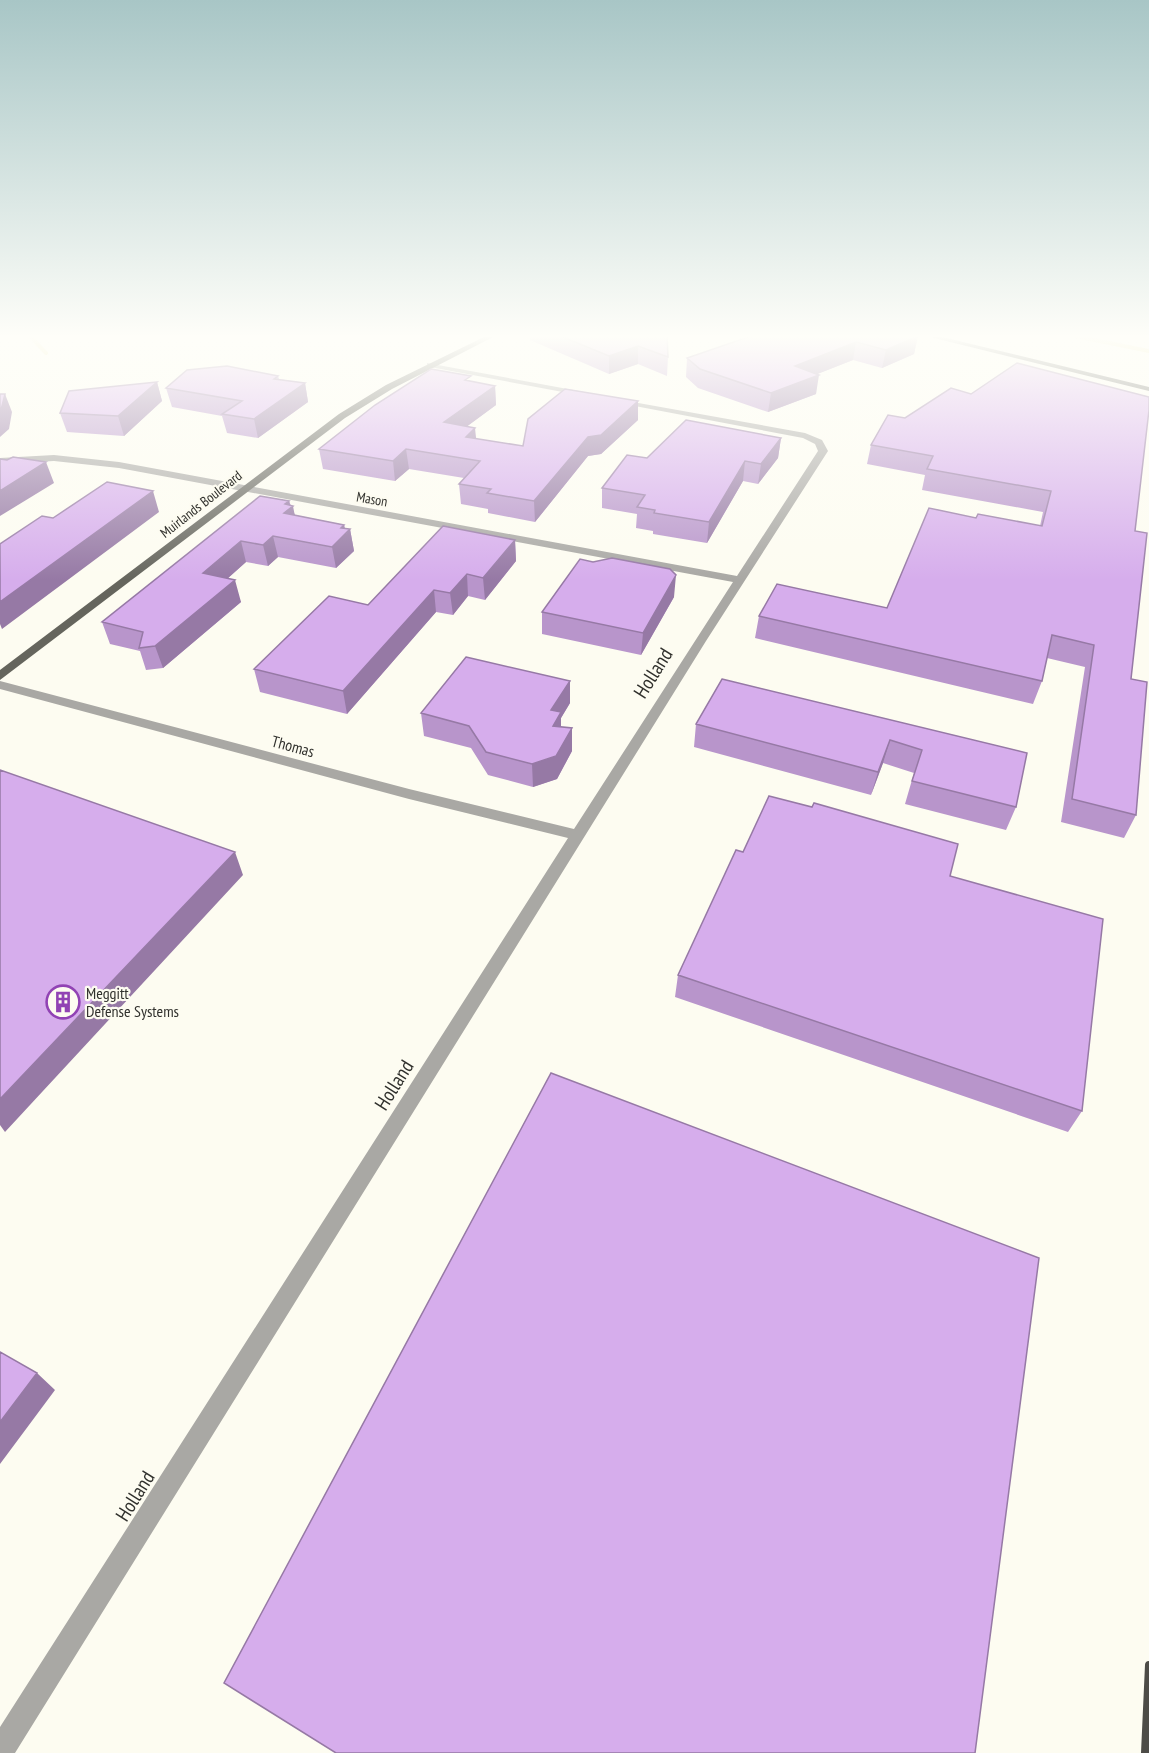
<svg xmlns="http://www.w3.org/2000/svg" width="1149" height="1753" font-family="'PT Sans Narrow',sans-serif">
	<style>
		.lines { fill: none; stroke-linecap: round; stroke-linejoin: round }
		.stream { stroke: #e9e094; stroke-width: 4 }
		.minor { fill: #a9a8a4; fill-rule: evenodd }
		.major { fill: #65655d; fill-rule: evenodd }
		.rail { stroke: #4d4c47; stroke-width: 8 }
		.wall { fill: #b895cb }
		.shaded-wall { fill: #9679a5 }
		.building { fill: #d6adec; stroke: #9679a5; stroke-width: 1.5 }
		.labels { text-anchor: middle; stroke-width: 4.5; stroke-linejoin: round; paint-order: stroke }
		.far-street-label { font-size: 14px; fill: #31312d; stroke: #fdfcf1 }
		.street-label { font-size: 16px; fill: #31312d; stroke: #fdfcf1 }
		.poi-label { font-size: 16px; fill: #31312d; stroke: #fdfcf1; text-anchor: start }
		.near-street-label { font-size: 20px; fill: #31312d; stroke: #fdfcf1 }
	</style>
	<rect width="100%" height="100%" fill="#fdfcf1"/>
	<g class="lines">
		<path class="stream" d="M 29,335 L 46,353
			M 1070,335 L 1149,351"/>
		<path class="minor" d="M 427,363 L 584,392 L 588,394 L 584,396 L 430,367 L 427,367 Z
			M 616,399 L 805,433 L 822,440 L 828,451 L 706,641 L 15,1753 L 0,1753 L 0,1727 L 568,838 L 409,799 L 0,689 L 0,681 L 409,789 L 574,829 L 733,582 L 119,468 L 54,461 L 0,464 L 0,458 L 54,455 L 119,462 L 737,576 L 818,451 L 815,444 L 803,438 L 619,403 L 615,401 Z"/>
		<path class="major" d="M 488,335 L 497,335 L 392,389 L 345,418 L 0,680 L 0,670 L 339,414 L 386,385 Z
			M 922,335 L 934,335 L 1149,387 L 1149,391 Z"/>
		<path class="rail" d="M 1145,1753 L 1149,1665"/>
	</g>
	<path class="wall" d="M 530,335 L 673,335 L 667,337 L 668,357 L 667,376 L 638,364 L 609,374 L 530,340 Z
		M 918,336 L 914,354 L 882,368 L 853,360 L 817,374 L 816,394 L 768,412 L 698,388 L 686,377 L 687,358 Z
		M 278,376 L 279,379 L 305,383 L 308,402 L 258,438 L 227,433 L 222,416 L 172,407 L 166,388 Z
		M 471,381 L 495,386 L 496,405 L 467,426 L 476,439 L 523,446 L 638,401 L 638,420 L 601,454 L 588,456 L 535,522 L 488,513 L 488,509 L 461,504 L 459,484 L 464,478 L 409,469 L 395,481 L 323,469 L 319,449 Z
		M 157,382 L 162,401 L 124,436 L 67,432 L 60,413 Z
		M 888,415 L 1135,531 L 1131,679 L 1136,815 L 1124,838 L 1061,822 L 1085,667 L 1047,658 L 1042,681 L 1033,704 L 755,638 L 759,616 L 887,608 L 976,518 L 1040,526 L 1043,512 L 922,490 L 925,475 L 867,464 L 871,445 Z
		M 781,438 L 778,458 L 758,484 L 743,481 L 707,543 L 653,534 L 653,531 L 636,528 L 637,514 L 602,508 L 602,488 L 647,458 Z
		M 289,501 L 295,515 L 344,525 L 345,529 L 350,529 L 354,551 L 336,568 L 278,557 L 268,566 L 246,562 L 227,579 L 241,602 L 163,668 L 146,670 L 140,651 L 110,644 L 102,622 Z
		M 515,540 L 516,561 L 485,600 L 468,596 L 453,615 L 436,612 L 347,714 L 260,692 L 254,669 L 368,605 Z
		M 593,562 L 674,597 L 641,655 L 542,634 L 542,612 Z
		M 722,679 L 1027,753 L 1016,807 L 1006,830 L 905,804 L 914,773 L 883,763 L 871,795 L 694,747 L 696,724 Z
		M 570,681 L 570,703 L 561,718 L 561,727 L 572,751 L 557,779 L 533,787 L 488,775 L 471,748 L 424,736 L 421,713 Z
		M 743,852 L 950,876 L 1082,1111 L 1068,1132 L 675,997 L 678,975 Z"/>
	<path class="shaded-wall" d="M 918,336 L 914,354 L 882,368 L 886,350 Z
		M 856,342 L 853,360 L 792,384 L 795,366 Z
		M 638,346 L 638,364 L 609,374 L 609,356 Z
		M 819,375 L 816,394 L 768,412 L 771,393 Z
		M 157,382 L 162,401 L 124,436 L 118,416 Z
		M 305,383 L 308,402 L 258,438 L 254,419 Z
		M 495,386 L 496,405 L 446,442 L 444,422 Z
		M 5,394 L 12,412 L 9,429 L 0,437 L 0,411 Z
		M 638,401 L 638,420 L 601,454 L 588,456 L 535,522 L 534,501 L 588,437 Z
		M 475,428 L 477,447 L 466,437 Z
		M 781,438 L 778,458 L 758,484 L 761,464 Z
		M 406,449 L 409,469 L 395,481 L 393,461 Z
		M 745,461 L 743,481 L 707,543 L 709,522 Z
		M 46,462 L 54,483 L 0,516 L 0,491 Z
		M 153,491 L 159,512 L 2,629 L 0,624 L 0,602 Z
		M 289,501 L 291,508 L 293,506 L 297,527 L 284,513 L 285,504 Z
		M 344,525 L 346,534 L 350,529 L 354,551 L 336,568 L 332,547 L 341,528 Z
		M 273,536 L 278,557 L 268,566 L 263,545 Z
		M 515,540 L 516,561 L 485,600 L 483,578 Z
		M 241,541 L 246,562 L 209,595 L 203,573 Z
		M 467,574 L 468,596 L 453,615 L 450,593 Z
		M 676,575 L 674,597 L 641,655 L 643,633 Z
		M 235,580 L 241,602 L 163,668 L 155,646 Z
		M 434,590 L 436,612 L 347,714 L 343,691 Z
		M 570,681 L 570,703 L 561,718 L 561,735 L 553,749 L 551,710 Z
		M 572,728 L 572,751 L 557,779 L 533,787 L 532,764 Z
		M 890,740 L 883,763 L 871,795 L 878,772 Z
		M 235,852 L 243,875 L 5,1132 L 0,1125 L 0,1099 Z
		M 37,1373 L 55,1390 L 0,1464 L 0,1422 Z"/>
	<path class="building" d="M 558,335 L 667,335 L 668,357 L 638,346 L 609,356 Z
		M 754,335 L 914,335 L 918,336 L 886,350 L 856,342 L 795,366 L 819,375 L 771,393 L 700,369 L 687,358 Z
		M 1017,363 L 1149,397 L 1149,410 L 1135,531 L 1147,533 L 1131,679 L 1147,682 L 1136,815 L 1072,799 L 1094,645 L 1052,635 L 1042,681 L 759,616 L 777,584 L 887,608 L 929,508 L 976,518 L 978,514 L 1042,526 L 1051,491 L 927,469 L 933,456 L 871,445 L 888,415 L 905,418 L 951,388 L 971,394 Z
		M 227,366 L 278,376 L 274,379 L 305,383 L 254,419 L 222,414 L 242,401 L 166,388 L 187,370 Z
		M 431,369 L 471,376 L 465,380 L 495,386 L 444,422 L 475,428 L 466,437 L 523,446 L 528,419 L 565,389 L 638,401 L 601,435 L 588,437 L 534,501 L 487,493 L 491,489 L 459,484 L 480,461 L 406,449 L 393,461 L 319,449 L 375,405 Z
		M 157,382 L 118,416 L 60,413 L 69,391 Z
		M 0,394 L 5,394 L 1,410 L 0,411 Z
		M 686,420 L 781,438 L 761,464 L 745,461 L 709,522 L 654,513 L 655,510 L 637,507 L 645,495 L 602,488 L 627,455 L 647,458 Z
		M 13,457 L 46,462 L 0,491 L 0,459 L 7,460 Z
		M 107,482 L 153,491 L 0,602 L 0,544 L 42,516 L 53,518 Z
		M 260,496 L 289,501 L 285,504 L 293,506 L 284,513 L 344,525 L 341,528 L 350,529 L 332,547 L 273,536 L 263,545 L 241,541 L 203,573 L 235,580 L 155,646 L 139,648 L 143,632 L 102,622 Z
		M 443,526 L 515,540 L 483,578 L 467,574 L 450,593 L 434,590 L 343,691 L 254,669 L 329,596 L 368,605 Z
		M 612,558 L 670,569 L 676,575 L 643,633 L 542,612 L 580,559 L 593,562 Z
		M 466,657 L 570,681 L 551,710 L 561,712 L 553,726 L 572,728 L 556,756 L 532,764 L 486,752 L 469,726 L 421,713 Z
		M 722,679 L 1027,753 L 1016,807 L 912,781 L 922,750 L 890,740 L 878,772 L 696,724 Z
		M 0,770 L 235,852 L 0,1099 Z
		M 769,796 L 812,807 L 814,803 L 958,844 L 950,876 L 1103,919 L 1082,1111 L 678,975 L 736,850 L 743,852 Z
		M 551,1073 L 1039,1258 L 975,1753 L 336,1753 L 224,1683 Z
		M 0,1352 L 37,1373 L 0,1422 Z"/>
	<linearGradient id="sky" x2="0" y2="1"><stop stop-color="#a8c6c6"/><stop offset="0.58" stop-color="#fefef9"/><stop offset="1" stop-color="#fefef9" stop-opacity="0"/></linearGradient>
	<rect width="1149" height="580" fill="url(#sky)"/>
	<defs>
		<symbol id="building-ring" viewBox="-11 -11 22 22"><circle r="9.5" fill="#fdfcf1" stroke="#9143b4" stroke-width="1.5"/><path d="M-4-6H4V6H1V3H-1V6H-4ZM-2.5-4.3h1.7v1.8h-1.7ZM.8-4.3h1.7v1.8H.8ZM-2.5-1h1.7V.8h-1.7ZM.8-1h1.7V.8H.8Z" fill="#9143b4"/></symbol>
	</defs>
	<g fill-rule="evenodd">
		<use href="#building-ring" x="44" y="983" width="38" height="38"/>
	</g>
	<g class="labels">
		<g class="far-street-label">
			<text transform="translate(372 499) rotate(10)" y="5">Mason</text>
			<text transform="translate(201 504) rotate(-38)" y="5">Muirlands Boulevard</text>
		</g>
		<g class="street-label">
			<text transform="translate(293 746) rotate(15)" y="6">Thomas</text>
		</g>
		<g class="poi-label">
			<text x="86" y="999">Meggitt<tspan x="86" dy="18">Defense Systems</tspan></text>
		</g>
		<g class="near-street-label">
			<text transform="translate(653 673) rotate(-58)" y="7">Holland</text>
			<text transform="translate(394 1085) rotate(-58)" y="7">Holland</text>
			<text transform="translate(135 1496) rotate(-58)" y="7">Holland</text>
		</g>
	</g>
</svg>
